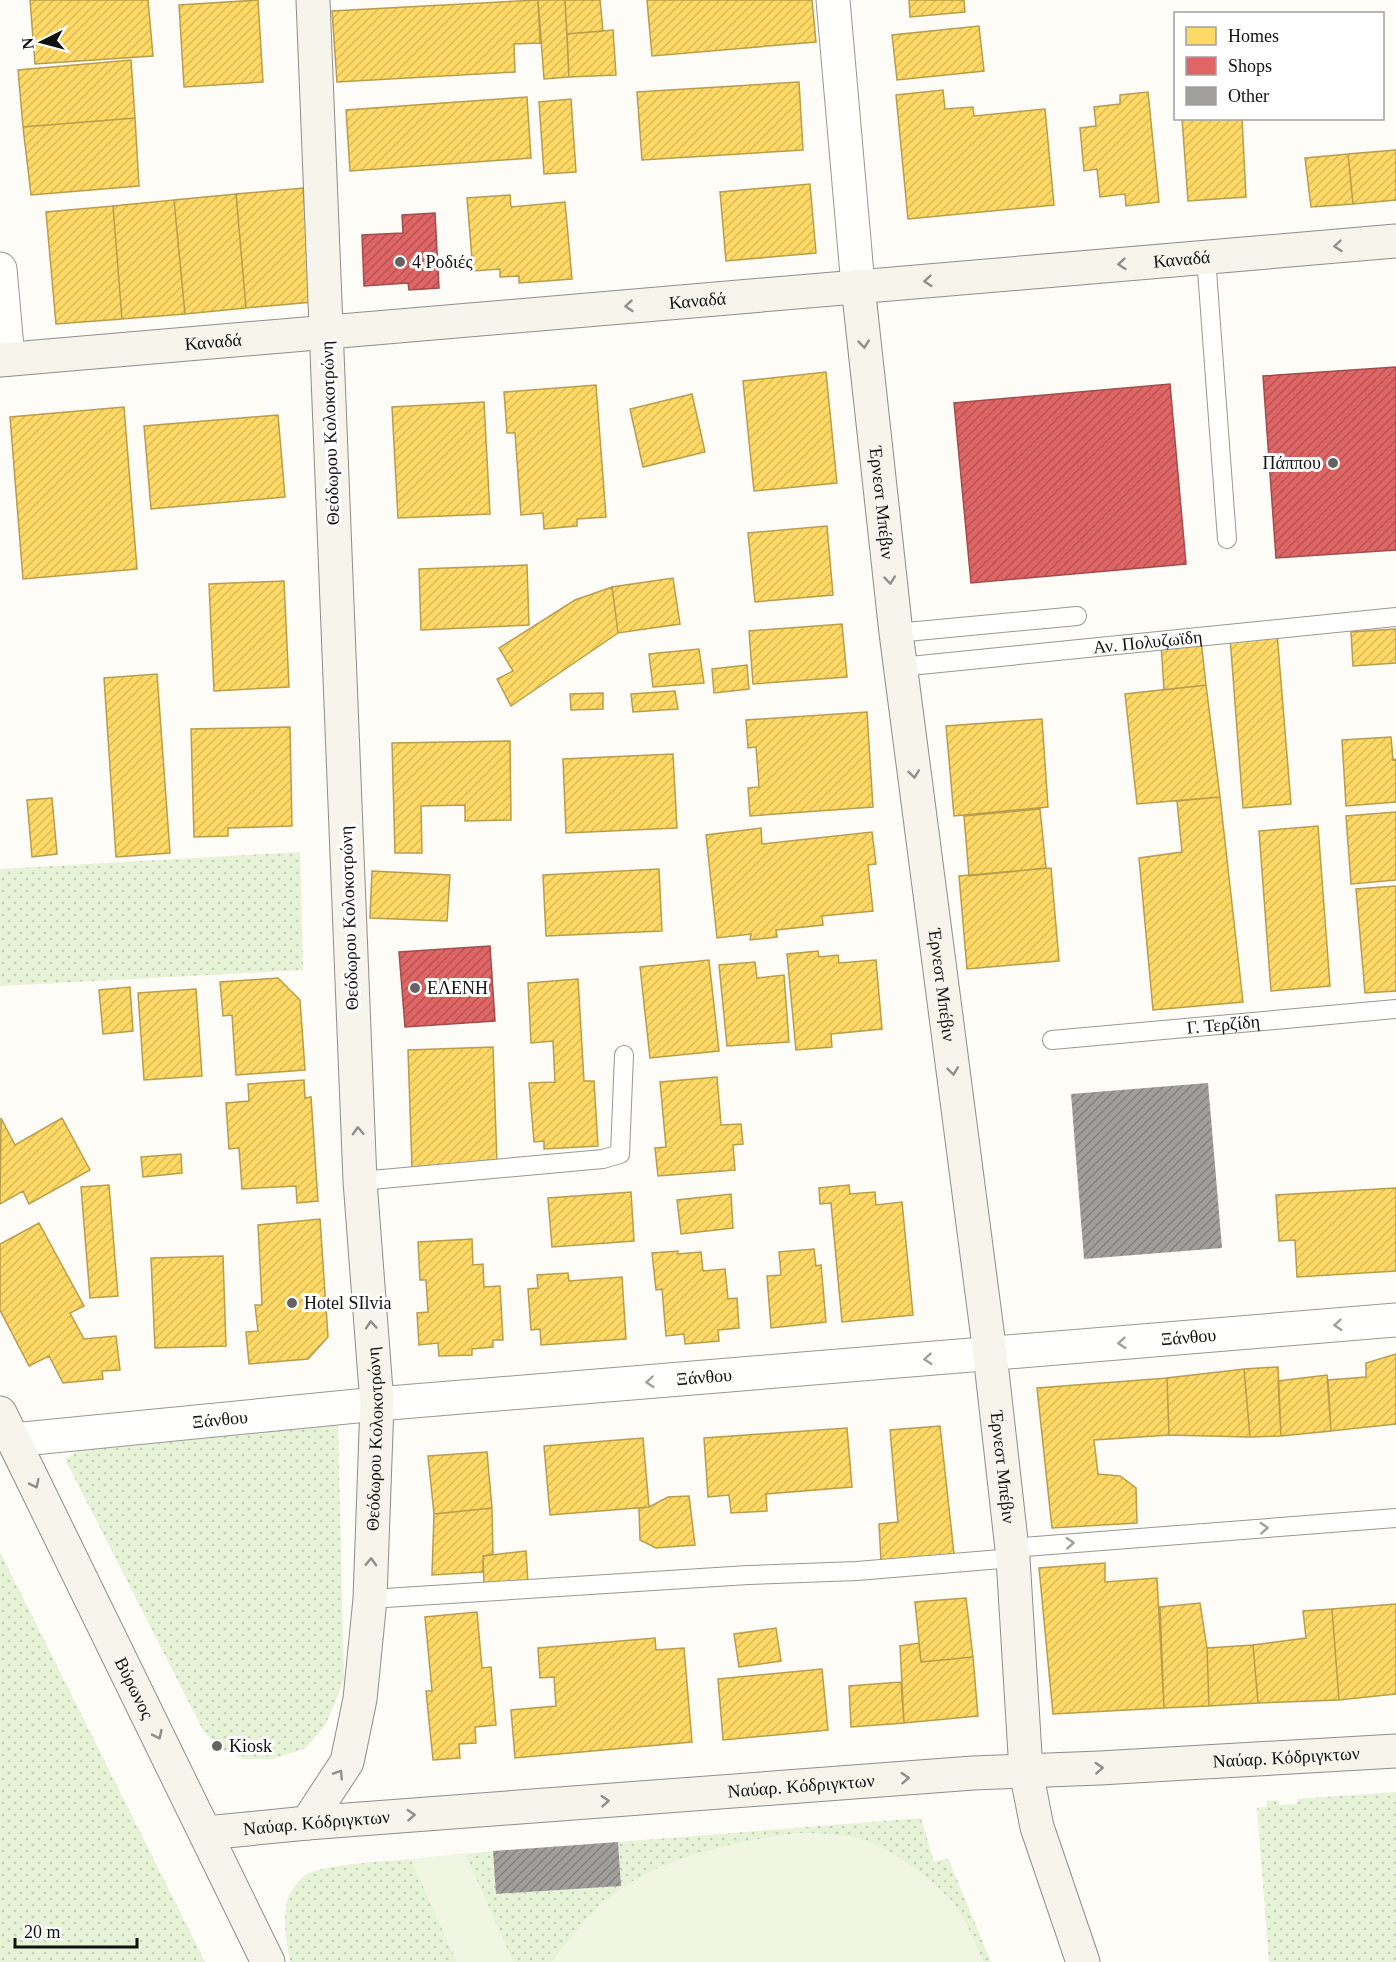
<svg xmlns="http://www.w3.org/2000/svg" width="1396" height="1962" font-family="'Times New Roman',serif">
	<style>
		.grass { fill: url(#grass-dots) }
		.pitch { fill: #f0f6e1 }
		.homes { fill: url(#homes-hatch); stroke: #b89d4c; stroke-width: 1.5 }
		.shops { fill: url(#shops-hatch); stroke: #a24c4c; stroke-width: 1.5 }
		.building { fill: url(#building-hatch) }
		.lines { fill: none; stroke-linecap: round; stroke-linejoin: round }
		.lane-casing { stroke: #979795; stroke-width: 20 }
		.street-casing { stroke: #979795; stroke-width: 35 }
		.secondary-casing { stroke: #8e8d8b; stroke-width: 35 }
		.lane { stroke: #fffffe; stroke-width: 18 }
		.street { stroke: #fffffe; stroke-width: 33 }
		.secondary { stroke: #f6f4eb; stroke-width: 33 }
		.oneway { stroke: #8f8e89 }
		.oneway2 { stroke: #a0a09f }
		.poi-dot { fill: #646362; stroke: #fff; stroke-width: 2 }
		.labels { text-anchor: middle; stroke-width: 6; stroke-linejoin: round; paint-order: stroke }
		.street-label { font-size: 18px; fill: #111; stroke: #fff }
		.poi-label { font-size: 18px; fill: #111; stroke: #fff; text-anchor: start }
	</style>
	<defs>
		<pattern id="grass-dots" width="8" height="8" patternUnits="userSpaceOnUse" patternTransform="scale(1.5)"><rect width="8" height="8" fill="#e7f3d7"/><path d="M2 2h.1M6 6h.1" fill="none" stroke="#c5cfb8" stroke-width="1.8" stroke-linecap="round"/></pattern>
		<pattern id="homes-hatch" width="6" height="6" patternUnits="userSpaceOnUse" patternTransform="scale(1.5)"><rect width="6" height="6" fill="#ffd966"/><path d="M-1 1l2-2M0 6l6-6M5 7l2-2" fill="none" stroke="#dab957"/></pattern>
		<pattern id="shops-hatch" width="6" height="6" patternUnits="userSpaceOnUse" patternTransform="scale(1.5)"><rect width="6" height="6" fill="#e06666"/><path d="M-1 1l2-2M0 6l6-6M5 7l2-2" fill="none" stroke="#b45353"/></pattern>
		<pattern id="building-hatch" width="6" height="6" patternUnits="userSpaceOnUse" patternTransform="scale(1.5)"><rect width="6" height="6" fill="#a19f9c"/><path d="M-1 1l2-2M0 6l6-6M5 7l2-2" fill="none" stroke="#82807e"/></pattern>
	</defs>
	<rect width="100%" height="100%" fill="#fdfcf7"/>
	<path class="grass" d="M 300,852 L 303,970 L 0,986 L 0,869 Z
		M 338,1424 L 344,1680 L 326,1724 L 305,1749 L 272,1759 L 245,1759 L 221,1750 L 203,1730 L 65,1459 L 101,1437 Z
		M 0,1552 L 205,1962 L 0,1962 Z
		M 1396,1792 L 1396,1962 L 1269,1962 L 1257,1808 L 1267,1807 L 1266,1801 L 1278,1800 L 1279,1805 L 1297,1804 L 1297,1799 Z
		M 921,1818 L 934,1862 L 948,1858 L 991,1962 L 983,1962 C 975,1944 968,1925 957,1909 C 948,1895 933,1883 921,1874 C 860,1827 811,1828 739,1844 C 694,1854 646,1868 609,1898 C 587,1916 569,1939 552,1962 L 513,1962 L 465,1854 L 493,1851 L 497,1894 L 621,1886 L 618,1842 Z
		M 411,1859 L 457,1962 L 290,1962 C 287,1944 283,1925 286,1906 C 287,1896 299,1877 309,1873 C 334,1863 383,1862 411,1859 Z"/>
	<path class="pitch" d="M 798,1833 C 821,1834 846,1833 867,1841 C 898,1853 937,1881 956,1908 C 968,1924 975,1944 983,1962 L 552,1962 C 569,1938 587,1916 610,1897 C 660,1857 736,1841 798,1833 Z
		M 465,1853 L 513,1962 L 457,1962 L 411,1859 Z"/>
	<path class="homes" d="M 30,0 L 148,0 L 153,56 L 35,64 Z
		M 258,0 L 263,82 L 184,87 L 179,5 Z
		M 538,0 L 540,43 L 514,44 L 515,72 L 337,82 L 332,11 Z
		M 538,0 L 565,0 L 569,77 L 544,79 Z
		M 565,0 L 600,0 L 603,31 L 567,34 Z
		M 647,0 L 812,0 L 816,42 L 652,56 Z
		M 909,0 L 964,0 L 965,12 L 910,17 Z
		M 979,26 L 984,71 L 897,80 L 892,35 Z
		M 613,30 L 616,75 L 569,77 L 567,34 Z
		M 131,60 L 135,118 L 23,127 L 18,70 Z
		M 799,82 L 803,150 L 642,160 L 637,92 Z
		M 943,90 L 945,109 L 973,107 L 974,116 L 1045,109 L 1054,205 L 908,219 L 896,95 Z
		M 1148,92 L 1159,202 L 1126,206 L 1125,194 L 1100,197 L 1097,169 L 1084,171 L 1080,128 L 1096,126 L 1094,107 L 1120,104 L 1120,95 Z
		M 527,97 L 531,158 L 350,171 L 346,110 Z
		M 571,99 L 576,172 L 544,174 L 539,102 Z
		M 135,118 L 139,186 L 31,195 L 23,127 Z
		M 1182,118 L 1242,118 L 1246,197 L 1188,201 Z
		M 1396,150 L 1396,200 L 1353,204 L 1348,154 Z
		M 1348,154 L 1353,204 L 1311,207 L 1305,158 Z
		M 810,184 L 816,253 L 726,261 L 720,192 Z
		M 303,188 L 313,302 L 246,308 L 236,194 Z
		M 236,194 L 246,308 L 185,314 L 174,200 Z
		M 510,195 L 511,207 L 565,202 L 572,279 L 519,283 L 519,276 L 500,277 L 500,269 L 473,271 L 467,198 Z
		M 174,200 L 185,314 L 122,319 L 113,206 Z
		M 113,206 L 122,319 L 56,324 L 46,212 Z
		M 826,372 L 837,483 L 754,491 L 743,381 Z
		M 596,385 L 606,517 L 577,519 L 577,526 L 544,529 L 543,513 L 521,515 L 515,433 L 507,433 L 504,392 Z
		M 692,394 L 705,452 L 643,467 L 630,409 Z
		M 484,402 L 490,514 L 398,518 L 392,407 Z
		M 124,407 L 137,569 L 23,579 L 10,417 Z
		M 278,415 L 285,497 L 151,509 L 144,426 Z
		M 827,526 L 833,595 L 755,602 L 748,533 Z
		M 527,565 L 529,625 L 421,630 L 419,569 Z
		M 673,578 L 680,624 L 618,633 L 612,587 Z
		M 284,581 L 289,687 L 214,691 L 209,584 Z
		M 612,587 L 618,633 L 511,706 L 497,679 L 513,671 L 499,648 L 575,600 Z
		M 842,624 L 847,677 L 753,684 L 749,631 Z
		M 1396,629 L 1396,663 L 1353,666 L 1351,632 Z
		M 1277,633 L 1291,804 L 1243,808 L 1230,637 Z
		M 1201,640 L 1206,685 L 1164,690 L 1161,643 Z
		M 699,649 L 704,683 L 653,687 L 649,654 Z
		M 747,665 L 749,689 L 714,693 L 712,669 Z
		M 157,674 L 170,853 L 116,857 L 104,678 Z
		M 1206,685 L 1220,797 L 1137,804 L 1125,694 Z
		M 675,691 L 678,709 L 633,712 L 631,694 Z
		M 603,693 L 603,709 L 571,710 L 570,694 Z
		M 867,712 L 873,807 L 750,816 L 748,788 L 759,787 L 756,747 L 748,748 L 746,720 Z
		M 1042,719 L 1048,807 L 954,816 L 946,726 Z
		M 290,727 L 292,826 L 228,828 L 228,836 L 194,837 L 191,729 Z
		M 1391,737 L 1393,760 L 1396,759 L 1396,802 L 1346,806 L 1342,740 Z
		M 510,741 L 511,820 L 465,821 L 465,805 L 421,806 L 422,853 L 395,853 L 392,743 Z
		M 673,754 L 677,828 L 566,833 L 563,759 Z
		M 1220,797 L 1243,1002 L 1153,1010 L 1139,858 L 1182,852 L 1177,801 Z
		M 52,798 L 57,854 L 32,857 L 27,800 Z
		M 1040,809 L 1046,868 L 969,876 L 964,816 Z
		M 1396,812 L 1396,880 L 1351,884 L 1346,816 Z
		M 1318,826 L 1330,986 L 1271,991 L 1259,831 Z
		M 761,828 L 762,844 L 872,832 L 876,864 L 868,865 L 873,911 L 822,916 L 823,925 L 776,930 L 777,937 L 750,940 L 751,934 L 717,938 L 706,835 Z
		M 1051,868 L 1059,961 L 967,969 L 959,876 Z
		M 659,869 L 662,931 L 546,936 L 543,875 Z
		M 372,871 L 450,875 L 447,921 L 370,918 Z
		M 1396,886 L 1396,991 L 1365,993 L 1356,889 Z
		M 818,951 L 819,957 L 838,955 L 839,963 L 876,960 L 882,1029 L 831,1034 L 832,1047 L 796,1050 L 787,954 Z
		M 709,960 L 719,1051 L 650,1058 L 640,967 Z
		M 755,962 L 757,978 L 784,975 L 789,1042 L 727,1046 L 719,965 Z
		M 278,978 L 300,1000 L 305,1070 L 236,1075 L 232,1015 L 223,1016 L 220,982 Z
		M 578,979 L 584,1081 L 594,1081 L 598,1146 L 544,1149 L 544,1141 L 534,1142 L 529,1083 L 555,1082 L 553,1041 L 531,1043 L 528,983 Z
		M 130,987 L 133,1031 L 103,1034 L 99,990 Z
		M 196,989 L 202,1076 L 144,1080 L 138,993 Z
		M 493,1047 L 497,1164 L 412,1167 L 408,1050 Z
		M 717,1077 L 721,1125 L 741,1124 L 743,1144 L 733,1145 L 735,1170 L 658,1176 L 655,1148 L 666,1147 L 660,1082 Z
		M 304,1080 L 305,1098 L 311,1097 L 318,1201 L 297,1203 L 296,1186 L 242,1189 L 239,1148 L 229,1149 L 226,1103 L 249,1101 L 248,1084 Z
		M 1,1118 L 15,1145 L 62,1118 L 90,1170 L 29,1204 L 23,1191 L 0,1204 Z
		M 181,1154 L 182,1173 L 143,1177 L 141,1157 Z
		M 109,1185 L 118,1296 L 90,1298 L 81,1187 Z
		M 849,1185 L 850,1194 L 875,1192 L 876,1205 L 902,1202 L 913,1315 L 842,1322 L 831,1203 L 820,1204 L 819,1188 Z
		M 1396,1188 L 1396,1271 L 1297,1277 L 1295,1240 L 1279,1241 L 1276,1195 Z
		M 631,1192 L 634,1241 L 552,1247 L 548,1198 Z
		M 731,1194 L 733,1228 L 681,1234 L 677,1200 Z
		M 320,1219 L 328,1337 L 308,1359 L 249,1364 L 246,1332 L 258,1331 L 255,1305 L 262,1305 L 258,1225 Z
		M 39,1223 L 84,1306 L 70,1313 L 84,1339 L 116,1336 L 120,1370 L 102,1371 L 103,1379 L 63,1383 L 49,1356 L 29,1366 L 0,1310 L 0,1244 Z
		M 472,1239 L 473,1265 L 483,1264 L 484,1287 L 500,1286 L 503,1340 L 493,1340 L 493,1347 L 472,1349 L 472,1355 L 439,1356 L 438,1343 L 419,1345 L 417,1313 L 428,1312 L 426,1280 L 420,1280 L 418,1242 Z
		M 814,1249 L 816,1266 L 821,1265 L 826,1322 L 771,1328 L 767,1276 L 781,1275 L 779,1252 Z
		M 678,1251 L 677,1254 L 701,1252 L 703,1271 L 725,1269 L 728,1299 L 737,1298 L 739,1328 L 718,1330 L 719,1341 L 685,1344 L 684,1334 L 666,1336 L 662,1289 L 656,1290 L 652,1253 Z
		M 223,1256 L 226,1346 L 155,1348 L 151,1258 Z
		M 568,1273 L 569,1281 L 622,1277 L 626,1339 L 541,1345 L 540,1329 L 531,1330 L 528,1289 L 538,1288 L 537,1275 Z
		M 1396,1354 L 1396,1424 L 1331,1431 L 1328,1380 L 1366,1377 L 1366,1363 Z
		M 1278,1367 L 1281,1436 L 1250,1437 L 1244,1369 Z
		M 1244,1369 L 1250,1437 L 1169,1435 L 1167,1378 Z
		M 1327,1375 L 1331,1431 L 1281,1436 L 1278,1381 Z
		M 1167,1378 L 1169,1435 L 1094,1440 L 1098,1474 L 1120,1476 L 1136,1488 L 1137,1523 L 1052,1528 L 1037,1388 Z
		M 940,1426 L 954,1554 L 881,1561 L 879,1524 L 898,1522 L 890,1430 Z
		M 847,1428 L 852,1487 L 766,1494 L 767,1511 L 731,1513 L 729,1495 L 708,1497 L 704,1438 Z
		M 643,1438 L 649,1507 L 550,1515 L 544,1446 Z
		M 487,1452 L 492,1508 L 434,1514 L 428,1456 Z
		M 689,1496 L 695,1545 L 656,1548 L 640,1540 L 639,1508 L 649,1507 L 668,1497 Z
		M 492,1508 L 493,1554 L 483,1556 L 483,1572 L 432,1575 L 434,1514 Z
		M 526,1551 L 528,1583 L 484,1585 L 483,1556 Z
		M 1105,1563 L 1105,1582 L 1157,1578 L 1164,1708 L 1053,1714 L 1039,1568 Z
		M 966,1598 L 973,1657 L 921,1662 L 915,1602 Z
		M 1200,1603 L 1207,1648 L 1209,1706 L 1164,1708 L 1160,1607 Z
		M 1396,1604 L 1396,1694 L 1339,1700 L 1332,1609 Z
		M 1332,1609 L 1339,1700 L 1258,1703 L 1253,1645 L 1306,1638 L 1303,1611 Z
		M 477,1612 L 482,1668 L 491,1667 L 496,1725 L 475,1727 L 476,1743 L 459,1744 L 460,1758 L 433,1760 L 426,1691 L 432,1691 L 425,1617 Z
		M 776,1628 L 781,1661 L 739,1667 L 734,1634 Z
		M 655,1638 L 656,1650 L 684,1648 L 692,1742 L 515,1758 L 511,1710 L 556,1706 L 554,1677 L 540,1678 L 538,1648 Z
		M 919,1643 L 921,1662 L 973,1657 L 978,1716 L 904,1723 L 900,1646 Z
		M 1253,1645 L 1258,1703 L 1209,1706 L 1207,1648 Z
		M 822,1669 L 828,1730 L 723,1740 L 718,1679 Z
		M 901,1682 L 904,1723 L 851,1727 L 849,1686 Z"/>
	<path class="shops" d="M 435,213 L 439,288 L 409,290 L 408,283 L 364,286 L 362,235 L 403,233 L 402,215 Z
		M 1396,367 L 1396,550 L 1276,558 L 1263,376 Z
		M 1170,384 L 1186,564 L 971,583 L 954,403 Z
		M 490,946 L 495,1021 L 405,1027 L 399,952 Z"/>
	<path class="building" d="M 1208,1083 L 1222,1248 L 1084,1259 L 1071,1094 Z
		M 618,1842 L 621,1886 L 496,1894 L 493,1851 Z"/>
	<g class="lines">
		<defs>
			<g id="lane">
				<path d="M 1206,257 L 1227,539"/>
				<path d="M 896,633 L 1077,616"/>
				<path id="s1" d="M 900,667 L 1396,617"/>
				<path id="s2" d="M 1052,1040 L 1396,1009"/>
				<path d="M 360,1181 L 603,1159 L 620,1154 L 624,1055"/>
				<path d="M 1011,1548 L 1396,1518"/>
				<path d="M 370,1599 L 748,1575 L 857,1571 L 1013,1558"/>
			</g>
			<g id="street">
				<path d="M 833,0 L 858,286"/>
				<path d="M 0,269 L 8,359"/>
				<path id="s3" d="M 13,1440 L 377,1404 L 1396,1320"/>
			</g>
			<g id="secondary">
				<path id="s4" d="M 858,286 L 896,633 L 990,1354 L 1013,1558 L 1026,1771 L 1037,1827 L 1083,1962"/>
				<path id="s5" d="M 0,360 L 1396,241"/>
				<path id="s6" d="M 0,1413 L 268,1962"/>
				<path id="s7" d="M 307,1823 L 347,1762 L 360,1699 L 370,1599 L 377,1404 L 360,1181 L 313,0"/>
				<path id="s8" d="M 206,1833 L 307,1823 L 973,1773 L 1100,1768 L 1396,1751"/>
			</g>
		</defs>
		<use href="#lane" class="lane-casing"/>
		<use href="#street" class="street-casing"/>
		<use href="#secondary" class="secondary-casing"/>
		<use href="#lane" class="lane"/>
		<use href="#street" class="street"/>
		<use href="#secondary" class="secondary"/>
	</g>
	<defs><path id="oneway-chevron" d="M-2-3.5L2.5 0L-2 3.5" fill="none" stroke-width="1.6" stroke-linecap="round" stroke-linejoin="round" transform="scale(1.5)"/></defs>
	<g class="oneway">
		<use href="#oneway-chevron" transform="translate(1338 246) rotate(175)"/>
		<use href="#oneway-chevron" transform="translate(1122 264) rotate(175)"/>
		<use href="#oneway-chevron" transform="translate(928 281) rotate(175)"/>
		<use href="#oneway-chevron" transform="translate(629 306) rotate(175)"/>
		<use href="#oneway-chevron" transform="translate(864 344) rotate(84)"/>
		<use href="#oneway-chevron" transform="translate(890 580) rotate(84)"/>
		<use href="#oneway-chevron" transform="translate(914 774) rotate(83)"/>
		<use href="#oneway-chevron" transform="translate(953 1071) rotate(83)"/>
		<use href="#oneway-chevron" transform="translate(358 1131) rotate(-92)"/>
		<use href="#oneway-chevron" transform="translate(371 1325) rotate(-94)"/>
		<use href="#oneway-chevron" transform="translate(35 1484) rotate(64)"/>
		<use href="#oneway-chevron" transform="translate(371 1562) rotate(-88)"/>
		<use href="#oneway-chevron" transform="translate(158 1735) rotate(64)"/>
		<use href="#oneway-chevron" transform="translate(1099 1768) rotate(-3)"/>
		<use href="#oneway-chevron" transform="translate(339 1774) rotate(-57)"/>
		<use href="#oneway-chevron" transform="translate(905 1778) rotate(-4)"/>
		<use href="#oneway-chevron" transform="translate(605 1801) rotate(-4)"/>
		<use href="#oneway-chevron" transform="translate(411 1815) rotate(-4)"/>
	</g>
	<g class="oneway2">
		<use href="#oneway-chevron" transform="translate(1338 1325) rotate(175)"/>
		<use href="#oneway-chevron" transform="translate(1122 1343) rotate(175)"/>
		<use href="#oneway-chevron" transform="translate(928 1359) rotate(175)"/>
		<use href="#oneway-chevron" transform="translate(650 1382) rotate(175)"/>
		<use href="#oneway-chevron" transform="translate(1264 1528) rotate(-4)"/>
		<use href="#oneway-chevron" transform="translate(1070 1543) rotate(-4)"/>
	</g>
	<g class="poi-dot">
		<circle cx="400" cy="262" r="6"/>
		<circle cx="1333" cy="463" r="6"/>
		<circle cx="415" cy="988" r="6"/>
		<circle cx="292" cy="1303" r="6"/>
		<circle cx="217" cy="1746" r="6"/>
	</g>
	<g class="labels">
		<g class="street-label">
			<text dy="6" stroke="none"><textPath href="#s5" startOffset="1186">Καναδά</textPath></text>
			<text dy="6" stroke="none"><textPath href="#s5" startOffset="700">Καναδά</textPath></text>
			<text dy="6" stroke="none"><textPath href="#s5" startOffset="214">Καναδά</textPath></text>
			<text transform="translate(330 433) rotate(-92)" y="6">Θεόδωρου Κολοκοτρώνη</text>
			<text dy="6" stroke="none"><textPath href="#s4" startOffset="218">Έρνεστ Μπέβιν</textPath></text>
			<text dy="6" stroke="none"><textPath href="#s1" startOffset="249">Αν. Πολυζωϊδη</textPath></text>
			<text transform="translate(349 918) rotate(-92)" y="6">Θεόδωρου Κολοκοτρώνη</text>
			<text dy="6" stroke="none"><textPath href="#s4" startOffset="704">Έρνεστ Μπέβιν</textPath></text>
			<text dy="6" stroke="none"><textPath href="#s2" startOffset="172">Γ. Τερζίδη</textPath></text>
			<text dy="6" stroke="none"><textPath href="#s3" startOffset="1180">Ξάνθου</textPath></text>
			<text dy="6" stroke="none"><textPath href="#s3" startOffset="694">Ξάνθου</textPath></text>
			<text dy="6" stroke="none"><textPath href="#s3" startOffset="208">Ξάνθου</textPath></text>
			<text dy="6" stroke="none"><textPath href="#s7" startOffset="398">Θεόδωρου Κολοκοτρώνη</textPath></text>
			<text dy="6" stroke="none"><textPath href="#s4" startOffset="1190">Έρνεστ Μπέβιν</textPath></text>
			<text dy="6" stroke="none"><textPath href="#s6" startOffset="306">Βύρωνος</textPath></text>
			<text dy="6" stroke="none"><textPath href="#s8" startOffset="1083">Ναύαρ. Κόδριγκτων</textPath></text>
			<text dy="6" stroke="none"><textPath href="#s8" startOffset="597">Ναύαρ. Κόδριγκτων</textPath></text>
			<text dy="6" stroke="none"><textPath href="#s8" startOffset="111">Ναύαρ. Κόδριγκτων</textPath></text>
		</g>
		<g class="poi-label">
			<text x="412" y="268">4 Ροδιές</text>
			<text x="1321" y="469" text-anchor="end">Πάππου</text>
			<text x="427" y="994">ΕΛΕΝΗ</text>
			<text x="304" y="1309">Hotel SIlvia</text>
			<text x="229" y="1752">Kiosk</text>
		</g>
	</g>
	<rect x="1174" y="12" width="210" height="108" fill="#ffffff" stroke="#a0a0a0" stroke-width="1.5"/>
	<rect x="1186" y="27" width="30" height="18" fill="#ffd966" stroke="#a0a0a0" stroke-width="1.5"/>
	<text x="1228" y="42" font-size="18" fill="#111111">Homes</text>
	<rect x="1186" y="57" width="30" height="18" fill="#e06666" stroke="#a0a0a0" stroke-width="1.5"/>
	<text x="1228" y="72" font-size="18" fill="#111111">Shops</text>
	<rect x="1186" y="87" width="30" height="18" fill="#a19f9c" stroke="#a0a0a0" stroke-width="1.5"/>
	<text x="1228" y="102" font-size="18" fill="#111111">Other</text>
	<g transform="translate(42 42) rotate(264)" stroke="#ffffff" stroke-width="4.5" paint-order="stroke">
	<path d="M0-4.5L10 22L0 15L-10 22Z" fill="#111111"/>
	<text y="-9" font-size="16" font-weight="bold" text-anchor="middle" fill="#111111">N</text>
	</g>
	<path d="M15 1938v9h122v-9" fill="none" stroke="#111111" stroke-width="3"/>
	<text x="24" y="1938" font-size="18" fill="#111111" stroke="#ffffff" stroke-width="4.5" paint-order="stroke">20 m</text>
</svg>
